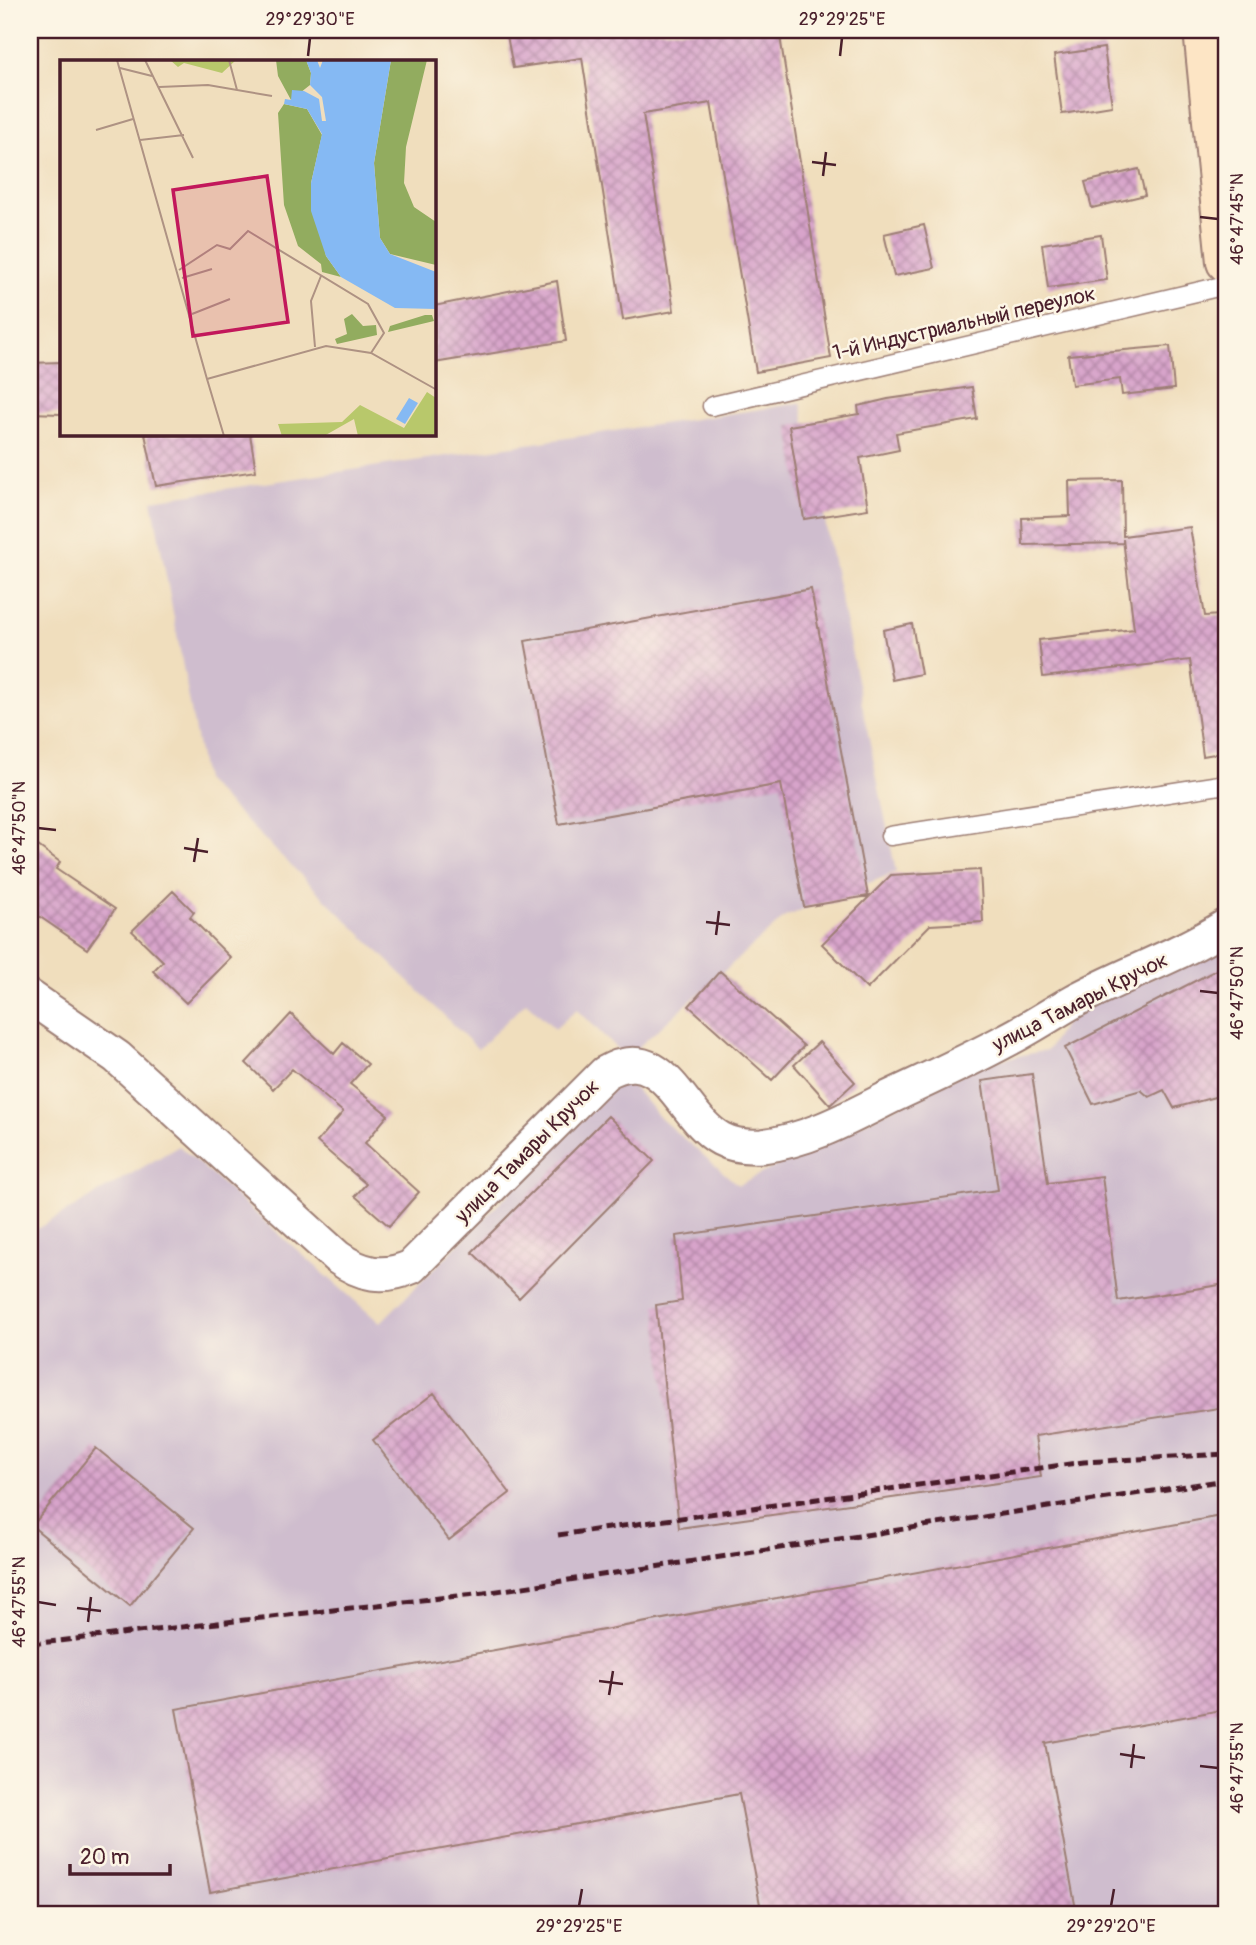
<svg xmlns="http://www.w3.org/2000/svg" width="1256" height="1945" font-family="Pangolin,sans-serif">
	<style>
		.industrial { fill: #cfbdce }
		.building { fill: url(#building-cross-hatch) }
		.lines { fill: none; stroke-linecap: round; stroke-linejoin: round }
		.service-casing { stroke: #9d7e74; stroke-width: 21 }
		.minor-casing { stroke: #9d7e74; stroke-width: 37 }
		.secondary-casing { stroke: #9d7e74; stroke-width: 42 }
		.service { stroke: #fff; stroke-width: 18 }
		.minor { stroke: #fff; stroke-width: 33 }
		.secondary { stroke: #fde5c5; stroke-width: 38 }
		.rail { stroke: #4a1f2b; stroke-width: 5; stroke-dasharray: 10 5; stroke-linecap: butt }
		.ticks { fill: none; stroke: #4a1f2b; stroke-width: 2.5 }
		.labels { text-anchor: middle; stroke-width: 5; stroke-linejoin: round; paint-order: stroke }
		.street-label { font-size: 21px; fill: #4a1f2b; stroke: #fcf5e5 }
		.inset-road { fill: none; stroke: #ae9283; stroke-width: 2 }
		.view { fill: #c2185b; fill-opacity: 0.15; stroke: #c2185b; stroke-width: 3.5 }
		.inset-edge { fill: none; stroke: #4a1f2b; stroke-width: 3.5 }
		.neatline { fill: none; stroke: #4a1f2b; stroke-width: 2.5 }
		.ticks-label { font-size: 18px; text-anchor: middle; fill: #4a1f2b }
	</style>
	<defs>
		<pattern id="building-cross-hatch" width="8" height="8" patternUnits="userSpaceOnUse" patternTransform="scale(1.75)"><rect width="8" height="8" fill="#d8a4cb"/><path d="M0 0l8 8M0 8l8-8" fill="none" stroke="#b185a5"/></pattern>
	</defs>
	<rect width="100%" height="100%" fill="#fcf5e5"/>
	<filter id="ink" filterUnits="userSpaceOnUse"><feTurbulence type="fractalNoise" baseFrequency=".0143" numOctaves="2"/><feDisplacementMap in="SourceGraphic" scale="14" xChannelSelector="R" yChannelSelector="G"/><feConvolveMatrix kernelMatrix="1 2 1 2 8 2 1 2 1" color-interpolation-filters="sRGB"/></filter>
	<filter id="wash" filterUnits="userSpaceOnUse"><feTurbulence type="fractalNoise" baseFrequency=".00686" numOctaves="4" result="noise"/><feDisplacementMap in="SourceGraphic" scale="28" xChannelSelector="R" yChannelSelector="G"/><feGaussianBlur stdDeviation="1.57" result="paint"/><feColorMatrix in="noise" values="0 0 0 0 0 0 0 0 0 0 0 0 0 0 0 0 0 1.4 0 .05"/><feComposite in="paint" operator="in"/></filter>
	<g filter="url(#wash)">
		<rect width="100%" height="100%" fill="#f0debd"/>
		<path class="industrial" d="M 801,403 L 896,872 L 785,917 L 626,1058 L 577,1009 L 555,1029 L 526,1002 L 478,1049 L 204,780 L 152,500 Z
			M 1226,946 L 1226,1915 L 30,1915 L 30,1233 L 179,1146 L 380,1323 L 625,1077 L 661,1119 L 738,1185 L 984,1063 L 1048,1050 L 1072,1012 Z"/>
		<g id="blocks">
			<path class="building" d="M 506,30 L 779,30 L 831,358 L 756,372 L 711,103 L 643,114 L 674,311 L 623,320 L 582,58 L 513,68 Z
				M 1104,48 L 1112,106 L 1062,114 L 1054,55 Z
				M 1139,169 L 1145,195 L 1092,208 L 1085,182 Z
				M 924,225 L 934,268 L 894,276 L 884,234 Z
				M 1101,235 L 1107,280 L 1048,288 L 1042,244 Z
				M 557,281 L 566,341 L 434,363 L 434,306 Z
				M 1170,346 L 1174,389 L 1122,395 L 1120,379 L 1072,385 L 1068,355 Z
				M 61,362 L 61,414 L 30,413 L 30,363 Z
				M 972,387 L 977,419 L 896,433 L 899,450 L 860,458 L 868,509 L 804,519 L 789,426 L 859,414 L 858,406 L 888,399 Z
				M 145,434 L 250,434 L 256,471 L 156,486 Z
				M 1122,480 L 1123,536 L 1190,527 L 1205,616 L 1221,615 L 1226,665 L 1226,752 L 1203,756 L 1190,660 L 1043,677 L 1039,640 L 1134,629 L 1123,539 L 1123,543 L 1023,545 L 1022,518 L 1070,516 L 1069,481 Z
				M 811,589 L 868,896 L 804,907 L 781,784 L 559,824 L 525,641 Z
				M 912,624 L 921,674 L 892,680 L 883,630 Z
				M 30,840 L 60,862 L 56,869 L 115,909 L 87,949 L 30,910 Z
				M 980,870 L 983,922 L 930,925 L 867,989 L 822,944 L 891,875 Z
				M 173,891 L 194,912 L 190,917 L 231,958 L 186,1003 L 153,971 L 163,961 L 132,931 Z
				M 1226,965 L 1226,1094 L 1174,1108 L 1164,1090 L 1149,1097 L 1141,1090 L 1093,1104 L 1065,1048 Z
				M 720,971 L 804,1046 L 772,1080 L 689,1006 Z
				M 291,1014 L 334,1054 L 343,1043 L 368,1064 L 350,1084 L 388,1115 L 365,1143 L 419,1192 L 389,1226 L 355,1196 L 366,1184 L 317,1142 L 343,1112 L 292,1069 L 273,1089 L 246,1063 Z
				M 819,1042 L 855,1082 L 830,1105 L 794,1065 Z
				M 1032,1074 L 1048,1183 L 1102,1176 L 1118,1301 L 1226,1284 L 1226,1407 L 1035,1436 L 1041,1477 L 679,1528 L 656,1305 L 682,1301 L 676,1236 L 998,1190 L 982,1081 Z
				M 608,1116 L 654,1161 L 519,1298 L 472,1252 Z
				M 434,1393 L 510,1493 L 449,1540 L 373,1440 Z
				M 96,1448 L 194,1528 L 130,1606 L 32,1526 Z
				M 1226,1515 L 1226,1709 L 1045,1743 L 1077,1915 L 762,1915 L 739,1794 L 210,1892 L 176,1709 Z"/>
		</g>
	</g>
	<g filter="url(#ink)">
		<use href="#blocks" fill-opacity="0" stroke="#9d7e74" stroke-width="2"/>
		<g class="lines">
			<defs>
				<path id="service" d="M 712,406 L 1226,285
					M 890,836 L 1226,784"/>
				<path id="minor" d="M 30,997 L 117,1057 L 337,1257 C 362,1275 383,1279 411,1267 L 605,1073 C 665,1038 681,1118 721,1139 C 734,1146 748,1147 762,1146 C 806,1141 847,1119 886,1099 C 926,1080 966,1062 1005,1041 C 1029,1029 1051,1014 1074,1001 C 1124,974 1178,956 1226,926"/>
				<path id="secondary" d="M 1203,30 L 1226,262"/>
			</defs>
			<use href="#service" class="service-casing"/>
			<use href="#minor" class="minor-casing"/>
			<use href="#secondary" class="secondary-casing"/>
			<use href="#service" class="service"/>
			<use href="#minor" class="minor"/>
			<use href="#secondary" class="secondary"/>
			<path class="rail" d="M 558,1535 L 1084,1462 L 1226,1454
				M 31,1644 L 484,1593 L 1226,1480"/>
		</g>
	</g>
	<path class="ticks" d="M 308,56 L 310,38M 840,56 L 842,38M 812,162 L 836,165M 823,176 L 826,152M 1200,217 L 1218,219M 38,828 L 56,830M 184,848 L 208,852M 194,862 L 198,838M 706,922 L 730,925M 716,935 L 719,911M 1200,991 L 1218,993M 38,1602 L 56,1605M 77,1608 L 101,1611M 88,1622 L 91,1597M 599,1681 L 623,1684M 609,1695 L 613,1671M 1120,1754 L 1145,1758M 1200,1766 L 1218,1768M 1131,1768 L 1134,1744M 579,1906 L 582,1889M 1111,1906 L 1114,1889"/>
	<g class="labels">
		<g class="street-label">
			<text transform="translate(964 323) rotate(-13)" y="7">1-й Индустриальный переулок</text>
			<text transform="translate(1080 1002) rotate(-27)" y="7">улица Тамары Кручок</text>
			<text transform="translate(527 1151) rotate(-45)" y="7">улица Тамары Кручок</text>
		</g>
	</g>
	<g transform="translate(60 60)">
		<rect width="376" height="376" fill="#f0debd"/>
		<path d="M 216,0 L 246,0 L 251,13 L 250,25 L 231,40 L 218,16 ZM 331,0 L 367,0 L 346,87 L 344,123 L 354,147 L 376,162 L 376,205 L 330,194 L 320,178 L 314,103 ZM 224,44 L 247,49 L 262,75 L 251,123 L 266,196 L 281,217 L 262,212 L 261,204 L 238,186 L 224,145 L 218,53 ZM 292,254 L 303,266 L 316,265 L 317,275 L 277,284 L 275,279 L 287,274 L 284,259 ZM 365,255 L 372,255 L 374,261 L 328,272 L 330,266 Z" fill="#92ac5f"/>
		<path d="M 110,0 L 176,0 L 162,13 L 124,3 L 118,7 ZM 367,332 L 376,338 L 376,376 L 298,376 L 294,359 L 264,376 L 222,376 L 218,364 L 282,362 L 300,345 L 344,368 Z" fill="#b8c86b"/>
		<path d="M 246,0 L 257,0 L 260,8 L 263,0 L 331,0 L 314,103 L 320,178 L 330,194 L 376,212 L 376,249 L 335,248 L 281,217 L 266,196 L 251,151 L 251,123 L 262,74 L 247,49 L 224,44 L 225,39 L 231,40 L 232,30 L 244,31 L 259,39 L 262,61 L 266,61 L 262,37 L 250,25 L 251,13 ZM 349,338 L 358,343 L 345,364 L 336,359 Z" fill="#85b9f3"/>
		<path class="inset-road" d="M 57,0 L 147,319 L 266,286 L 311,293 L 377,330M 85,0 L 133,98M 169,0 L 177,30M 60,8 L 92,16M 99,27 L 148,25 L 212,36M 36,70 L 73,59M 80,80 L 124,75M 119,210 L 157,185 L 170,189 L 188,171 L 308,244 L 324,273 L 311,293M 122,218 L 152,209M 132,254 L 170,239M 255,287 L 251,241 L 261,216M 147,319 L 164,376"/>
		<path class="view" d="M 207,116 L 228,262 L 133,276 L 113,130 Z"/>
		<rect width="376" height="376" class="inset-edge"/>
	</g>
	<rect width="1256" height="1945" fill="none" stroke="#fcf5e5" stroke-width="77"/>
	<path d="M70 1864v10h100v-10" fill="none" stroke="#4a1f2b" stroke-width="3.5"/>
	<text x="80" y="1864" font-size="21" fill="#4a1f2b" stroke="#fcf5e5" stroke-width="5" paint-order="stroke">20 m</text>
	<rect x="38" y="38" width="1180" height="1868" class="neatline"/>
	<g class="ticks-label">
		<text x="310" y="25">29°29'30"E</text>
		<text x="842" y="25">29°29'25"E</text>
		<text transform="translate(1237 219) rotate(-90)" y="6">46°47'45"N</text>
		<text transform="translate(19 828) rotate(-90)" y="6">46°47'50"N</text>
		<text transform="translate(1237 993) rotate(-90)" y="6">46°47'50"N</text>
		<text transform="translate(19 1602) rotate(-90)" y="6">46°47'55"N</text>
		<text transform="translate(1237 1768) rotate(-90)" y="6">46°47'55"N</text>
		<text x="579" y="1932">29°29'25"E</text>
		<text x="1111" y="1932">29°29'20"E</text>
	</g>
</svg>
